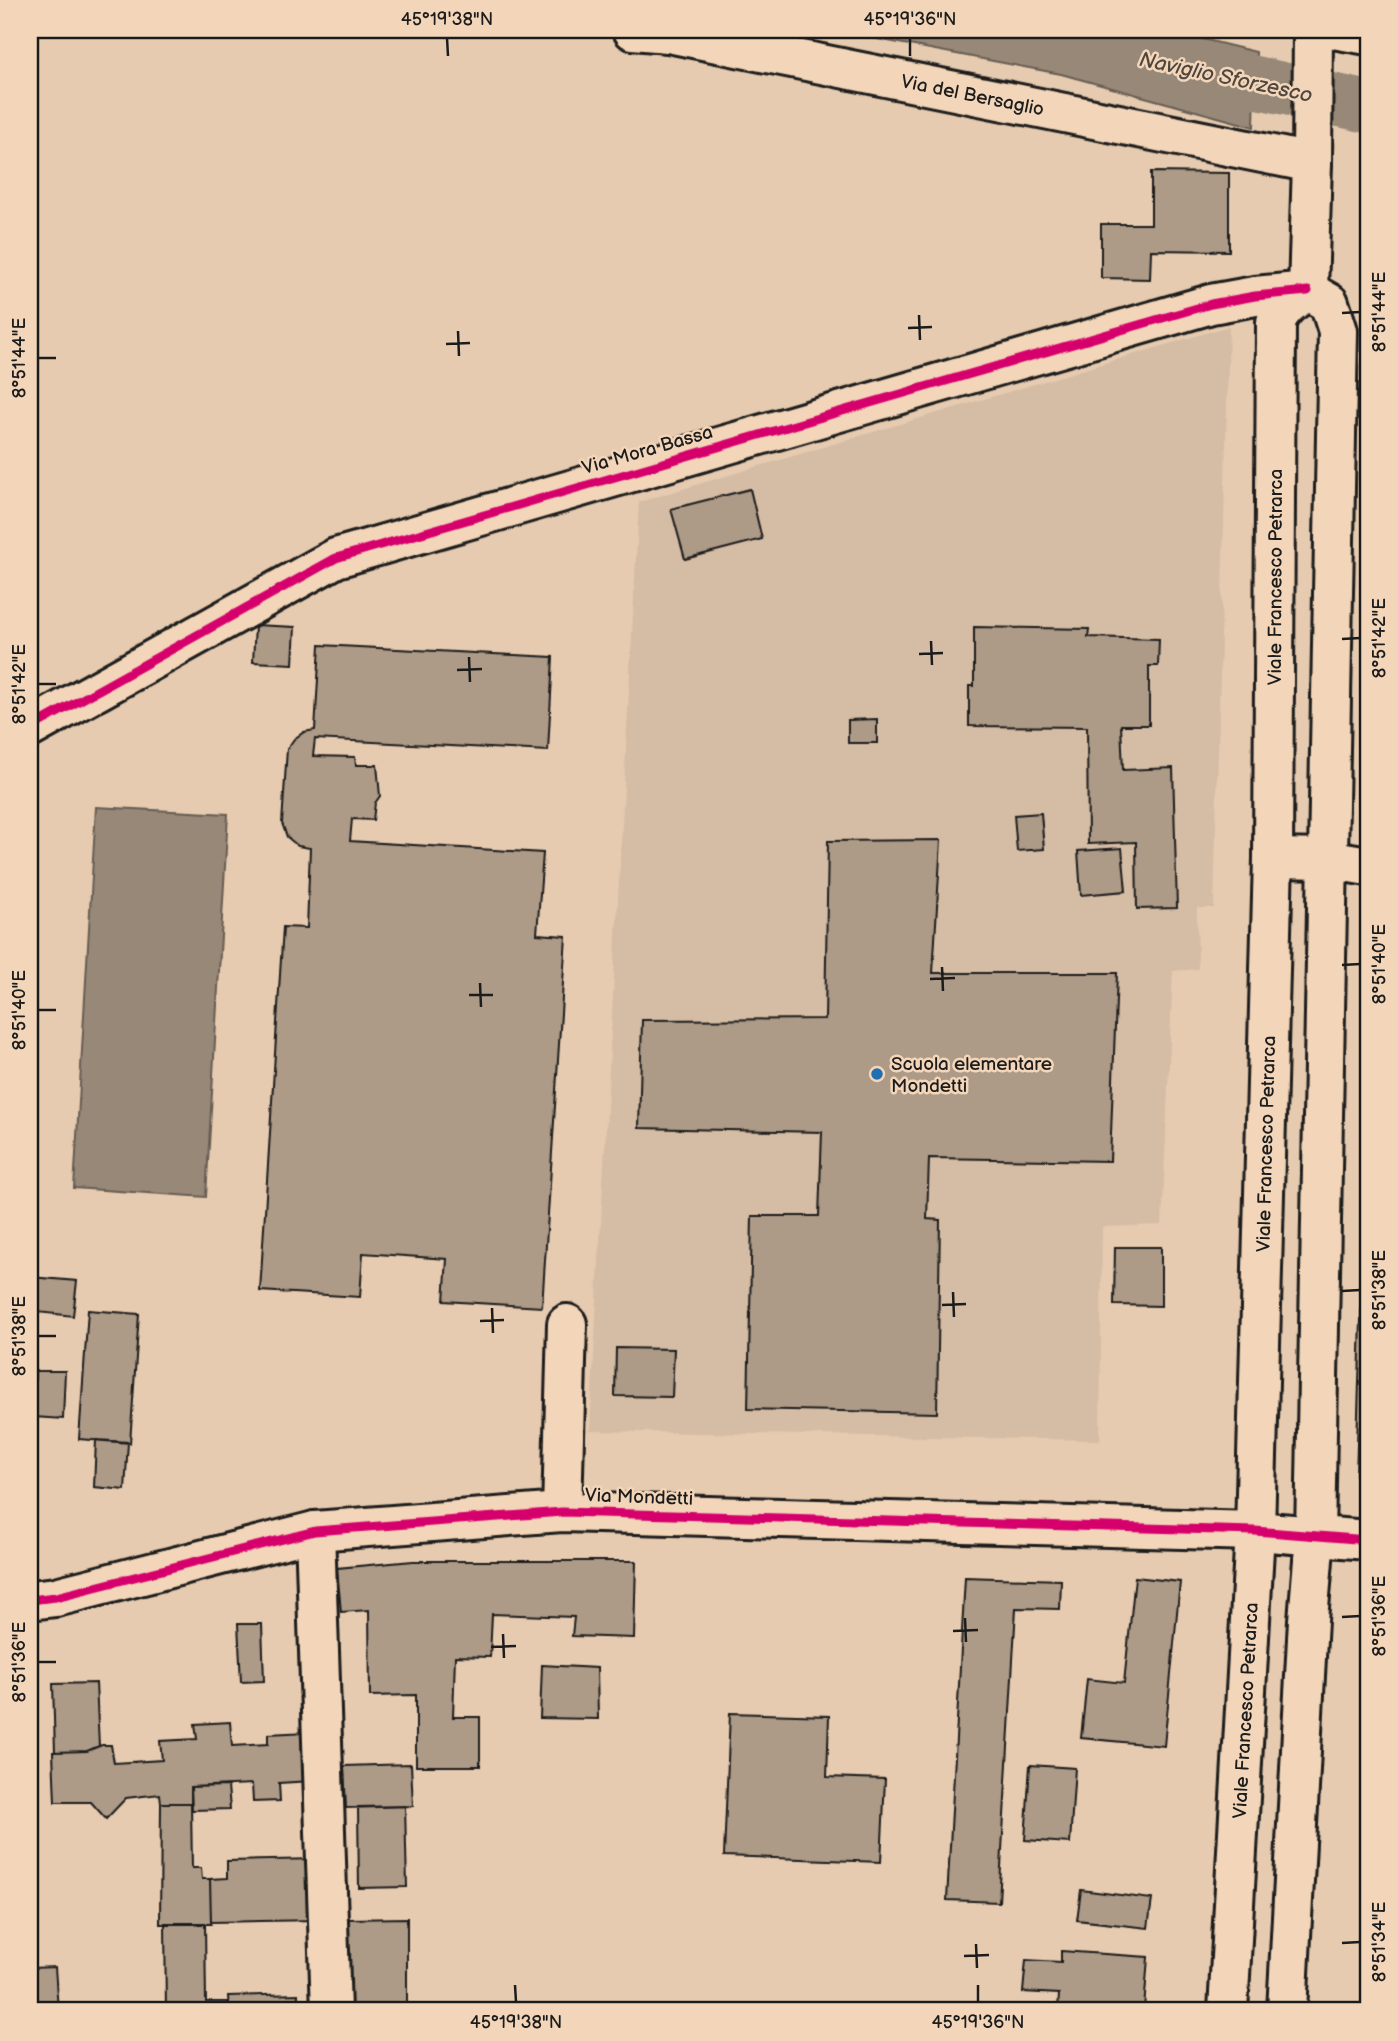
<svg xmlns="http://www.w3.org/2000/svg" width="1398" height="2041" font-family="'Balsamiq Sans',sans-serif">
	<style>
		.built { fill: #d5bca4 }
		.water { fill: #988877; stroke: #665d53; stroke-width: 2 }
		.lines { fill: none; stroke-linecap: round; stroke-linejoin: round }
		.canal { stroke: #988877; stroke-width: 52 }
		.building { fill: #ad9a87; stroke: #1c1c1c; stroke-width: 2 }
		.minor-casing { stroke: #1c1c1c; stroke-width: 44 }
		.major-casing { stroke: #1c1c1c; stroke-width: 44 }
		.minor { stroke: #f3d6b9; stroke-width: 38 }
		.major { stroke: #f3d6b9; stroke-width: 38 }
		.cycleway-casing { stroke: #f3d6b9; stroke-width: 13 }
		.cycleway { stroke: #d6006c; stroke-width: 9 }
		.ticks { fill: none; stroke: #1c1c1c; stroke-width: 2.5 }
		.poi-dot { fill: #1f6fb2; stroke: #f3d6b9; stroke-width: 2.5 }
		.labels { text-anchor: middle; stroke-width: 5; stroke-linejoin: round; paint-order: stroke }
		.street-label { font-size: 19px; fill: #1c1c1c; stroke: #f3d6b9 }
		.poi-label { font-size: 19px; fill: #1c1c1c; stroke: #f3d6b9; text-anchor: start }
		.water-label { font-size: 21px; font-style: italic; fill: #4e4740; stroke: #f3d6b9 }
		.neatline { fill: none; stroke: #1c1c1c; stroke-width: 2.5 }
		.ticks-label { font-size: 18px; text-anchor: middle; fill: #1c1c1c }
	</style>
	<rect width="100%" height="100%" fill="#e6cbb0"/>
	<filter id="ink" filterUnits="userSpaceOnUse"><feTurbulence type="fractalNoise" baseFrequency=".0143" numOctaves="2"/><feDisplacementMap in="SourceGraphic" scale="14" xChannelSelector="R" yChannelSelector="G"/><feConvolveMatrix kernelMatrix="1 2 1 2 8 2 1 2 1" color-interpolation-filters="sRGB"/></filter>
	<g filter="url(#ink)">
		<path class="built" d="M 1229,326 L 1214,908 L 1197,908 L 1198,969 L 1173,971 L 1162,1225 L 1102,1227 L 1100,1440 L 590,1431 L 639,502 Z"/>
		<path class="water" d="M 830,30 L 1166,30 L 1256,52 L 1254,127 L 1061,74 Z
			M 96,807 L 228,814 L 206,1197 L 74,1188 Z"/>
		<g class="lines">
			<path class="canal" d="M 1186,67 L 1368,107"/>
		</g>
		<path class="building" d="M 1151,172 L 1229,173 L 1229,251 L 1151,250 L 1150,279 L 1101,278 L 1101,224 L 1151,224 Z
			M 750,489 L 762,539 L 685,559 L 671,509 Z
			M 255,625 L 295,627 L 293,664 L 253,662 Z
			M 974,627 L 1089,629 L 1088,637 L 1159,639 L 1158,666 L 1149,666 L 1149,725 L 1121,725 L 1123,770 L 1173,768 L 1177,908 L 1137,909 L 1136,842 L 1088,844 L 1087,727 L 969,726 L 969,686 L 974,686 Z
			M 320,645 L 553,657 L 548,751 L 315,739 L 313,756 L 355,757 L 356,765 L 377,765 L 380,796 L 375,803 L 373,820 L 352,819 L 350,841 L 543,853 L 537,934 L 566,936 L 542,1307 L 444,1301 L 447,1259 L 363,1253 L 360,1297 L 260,1291 L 283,927 L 307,928 L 310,848 L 298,846 L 287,837 L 282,823 L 287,749 L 294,739 L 304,732 L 315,730 Z
			M 877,719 L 877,743 L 848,743 L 848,720 Z
			M 1041,813 L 1044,849 L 1017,851 L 1014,815 Z
			M 941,840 L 933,973 L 1117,973 L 1110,1161 L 929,1158 L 927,1219 L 940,1220 L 937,1413 L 748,1409 L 752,1216 L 819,1216 L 822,1132 L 639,1128 L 642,1020 L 825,1019 L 828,841 Z
			M 1122,848 L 1126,891 L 1081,895 L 1078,851 Z
			M 1368,918 L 1368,1053 L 1364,1052 Z
			M 1367,1076 L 1368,1076 L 1368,1163 L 1366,1163 Z
			M 1366,1163 L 1368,1163 L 1368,1477 L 1356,1476 Z
			M 1115,1247 L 1161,1247 L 1161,1306 L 1114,1305 Z
			M 30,1277 L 77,1281 L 73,1316 L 30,1311 Z
			M 88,1310 L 139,1314 L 130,1443 L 79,1439 Z
			M 616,1348 L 674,1349 L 672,1397 L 615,1396 Z
			M 35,1371 L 65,1371 L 63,1419 L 34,1417 Z
			M 96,1440 L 128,1442 L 125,1490 L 94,1487 Z
			M 413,1561 L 636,1561 L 634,1638 L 572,1636 L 574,1617 L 492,1614 L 490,1657 L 455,1656 L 453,1717 L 480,1717 L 480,1766 L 416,1766 L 416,1695 L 370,1696 L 369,1610 L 341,1612 L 337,1568 Z
			M 965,1577 L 1061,1580 L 1060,1609 L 1016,1608 L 999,1902 L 947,1900 Z
			M 1135,1577 L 1180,1582 L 1164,1746 L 1081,1738 L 1087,1679 L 1124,1683 Z
			M 238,1624 L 262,1624 L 264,1681 L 241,1682 Z
			M 542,1665 L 597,1668 L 598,1719 L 540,1718 Z
			M 96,1683 L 99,1746 L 87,1751 L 55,1752 L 53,1684 Z
			M 730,1713 L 829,1716 L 827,1777 L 885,1779 L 881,1862 L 724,1856 Z
			M 230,1722 L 232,1746 L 268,1744 L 268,1734 L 308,1732 L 311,1781 L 279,1783 L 280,1801 L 253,1802 L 252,1784 L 191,1787 L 191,1803 L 161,1803 L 160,1794 L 126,1798 L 106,1819 L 91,1802 L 55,1802 L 53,1752 L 87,1751 L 102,1745 L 111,1745 L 114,1763 L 162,1760 L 160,1741 L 197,1739 L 195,1724 Z
			M 411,1764 L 413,1806 L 346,1808 L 344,1766 Z
			M 1030,1765 L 1075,1768 L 1070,1843 L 1025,1840 Z
			M 228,1786 L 230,1809 L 192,1810 L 191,1787 Z
			M 161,1803 L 191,1803 L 192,1868 L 201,1868 L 202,1879 L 210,1879 L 211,1924 L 160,1924 Z
			M 405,1806 L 407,1887 L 359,1888 L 358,1807 Z
			M 319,1859 L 320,1920 L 211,1922 L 210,1879 L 227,1878 L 227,1861 Z
			M 1081,1890 L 1152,1899 L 1148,1928 L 1077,1920 Z
			M 407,1918 L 407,2011 L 347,2011 L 347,1919 Z
			M 165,1923 L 205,1923 L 206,2002 L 229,2002 L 229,2011 L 166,2011 Z
			M 1061,1951 L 1148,1957 L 1144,2009 L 1122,2007 L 1122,2011 L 1058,2011 L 1059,1994 L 1023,1992 L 1026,1960 L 1061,1962 Z
			M 55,1967 L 58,2010 L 30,2011 L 30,1968 Z
			M 298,1994 L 298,2011 L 229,2011 L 228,1996 Z"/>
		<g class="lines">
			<defs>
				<g id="minor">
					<path id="s1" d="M 633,30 L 668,33 L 1312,163"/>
					<path d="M 1339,30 L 1368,35"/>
					<path d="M 30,728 L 336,558 L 1211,304 L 1255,296 L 1308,291"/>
					<path d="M 1273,858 L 1327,859 L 1368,866"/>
					<path d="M 562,1512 L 567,1324"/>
					<path d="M 315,1531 L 331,2011"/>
					<path d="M 30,1600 L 56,1597 L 315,1531 L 562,1512 L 1255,1531 L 1368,1540"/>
				</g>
				<g id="major">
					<path d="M 1308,291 L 1312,163 L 1313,30"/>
					<path id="s2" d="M 1228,2011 L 1255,1531 L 1273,858 L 1276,322 C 1282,306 1294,300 1308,291"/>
					<path d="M 1287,2011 L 1308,1620 L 1315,1536 L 1338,331 L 1329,303 L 1308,291"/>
				</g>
			</defs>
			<use href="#minor" class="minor-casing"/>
			<use href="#major" class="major-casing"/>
			<use href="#minor" class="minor"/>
			<use href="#major" class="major"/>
			<defs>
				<path id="cycleway" d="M 30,728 L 336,558 L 1211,304 L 1255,296 L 1308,291
					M 30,1600 L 56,1597 L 315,1531 L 562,1512 L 1255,1531 L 1368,1540"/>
			</defs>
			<use href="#cycleway" class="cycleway-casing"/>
			<use href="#cycleway" class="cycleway"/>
		</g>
	</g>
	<path class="ticks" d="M 447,38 L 448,56M 910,38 L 910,56M 1342,313 L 1360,312M 919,315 L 920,340M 908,328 L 932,327M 458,331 L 459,356M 446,344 L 470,343M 38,358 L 56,358M 1342,639 L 1360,638M 931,641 L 932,665M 919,654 L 943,653M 469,657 L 470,682M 457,670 L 482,669M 38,684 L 56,684M 1342,965 L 1360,964M 942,967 L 943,991M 930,979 L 955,978M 480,983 L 481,1007M 469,995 L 493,995M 38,1010 L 56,1010M 1342,1291 L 1360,1290M 953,1292 L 954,1317M 942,1305 L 966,1304M 492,1308 L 493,1333M 480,1321 L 504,1320M 38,1336 L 56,1336M 1342,1617 L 1360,1616M 965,1618 L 966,1642M 953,1631 L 978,1630M 503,1634 L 504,1658M 491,1647 L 516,1646M 38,1662 L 56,1662M 1342,1943 L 1360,1942M 976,1944 L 977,1968M 964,1956 L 989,1955M 515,1985 L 516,2002M 978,1985 L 978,2002"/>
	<circle class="poi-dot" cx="877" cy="1074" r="7"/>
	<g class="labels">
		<g class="street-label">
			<text dy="7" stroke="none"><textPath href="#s1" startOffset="346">Via del Bersaglio</textPath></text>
			<text transform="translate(647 449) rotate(-16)" y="7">Via Mora Bassa</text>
			<text dy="7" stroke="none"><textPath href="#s2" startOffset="1435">Viale Francesco Petrarca</textPath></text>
			<text dy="7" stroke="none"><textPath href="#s2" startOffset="868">Viale Francesco Petrarca</textPath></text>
			<text transform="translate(639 1496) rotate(2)" y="7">Via Mondetti</text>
			<text dy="7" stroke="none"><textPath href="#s2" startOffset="301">Viale Francesco Petrarca</textPath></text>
		</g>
		<g class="poi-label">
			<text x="891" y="1070">Scuola elementare<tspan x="891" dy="22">Mondetti</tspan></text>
		</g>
		<g class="water-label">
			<text transform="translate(1226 77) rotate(12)" y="7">Naviglio Sforzesco</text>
		</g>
	</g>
	<rect width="1398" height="2041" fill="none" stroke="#f3d6b9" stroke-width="77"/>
	<rect x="38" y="38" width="1322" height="1964" class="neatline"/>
	<g class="ticks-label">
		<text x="447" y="25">45°19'38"N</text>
		<text x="910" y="25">45°19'36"N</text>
		<text transform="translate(1379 312) rotate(-90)" y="6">8°51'44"E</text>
		<text transform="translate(19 358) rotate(-90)" y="6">8°51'44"E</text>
		<text transform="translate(1379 638) rotate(-90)" y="6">8°51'42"E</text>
		<text transform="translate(19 684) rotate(-90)" y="6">8°51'42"E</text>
		<text transform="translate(1379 964) rotate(-90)" y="6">8°51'40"E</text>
		<text transform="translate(19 1010) rotate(-90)" y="6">8°51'40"E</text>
		<text transform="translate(1379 1290) rotate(-90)" y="6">8°51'38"E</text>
		<text transform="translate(19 1336) rotate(-90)" y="6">8°51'38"E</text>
		<text transform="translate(1379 1616) rotate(-90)" y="6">8°51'36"E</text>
		<text transform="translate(19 1662) rotate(-90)" y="6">8°51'36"E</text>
		<text transform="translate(1379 1942) rotate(-90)" y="6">8°51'34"E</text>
		<text x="516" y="2028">45°19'38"N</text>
		<text x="978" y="2028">45°19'36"N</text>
	</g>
</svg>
